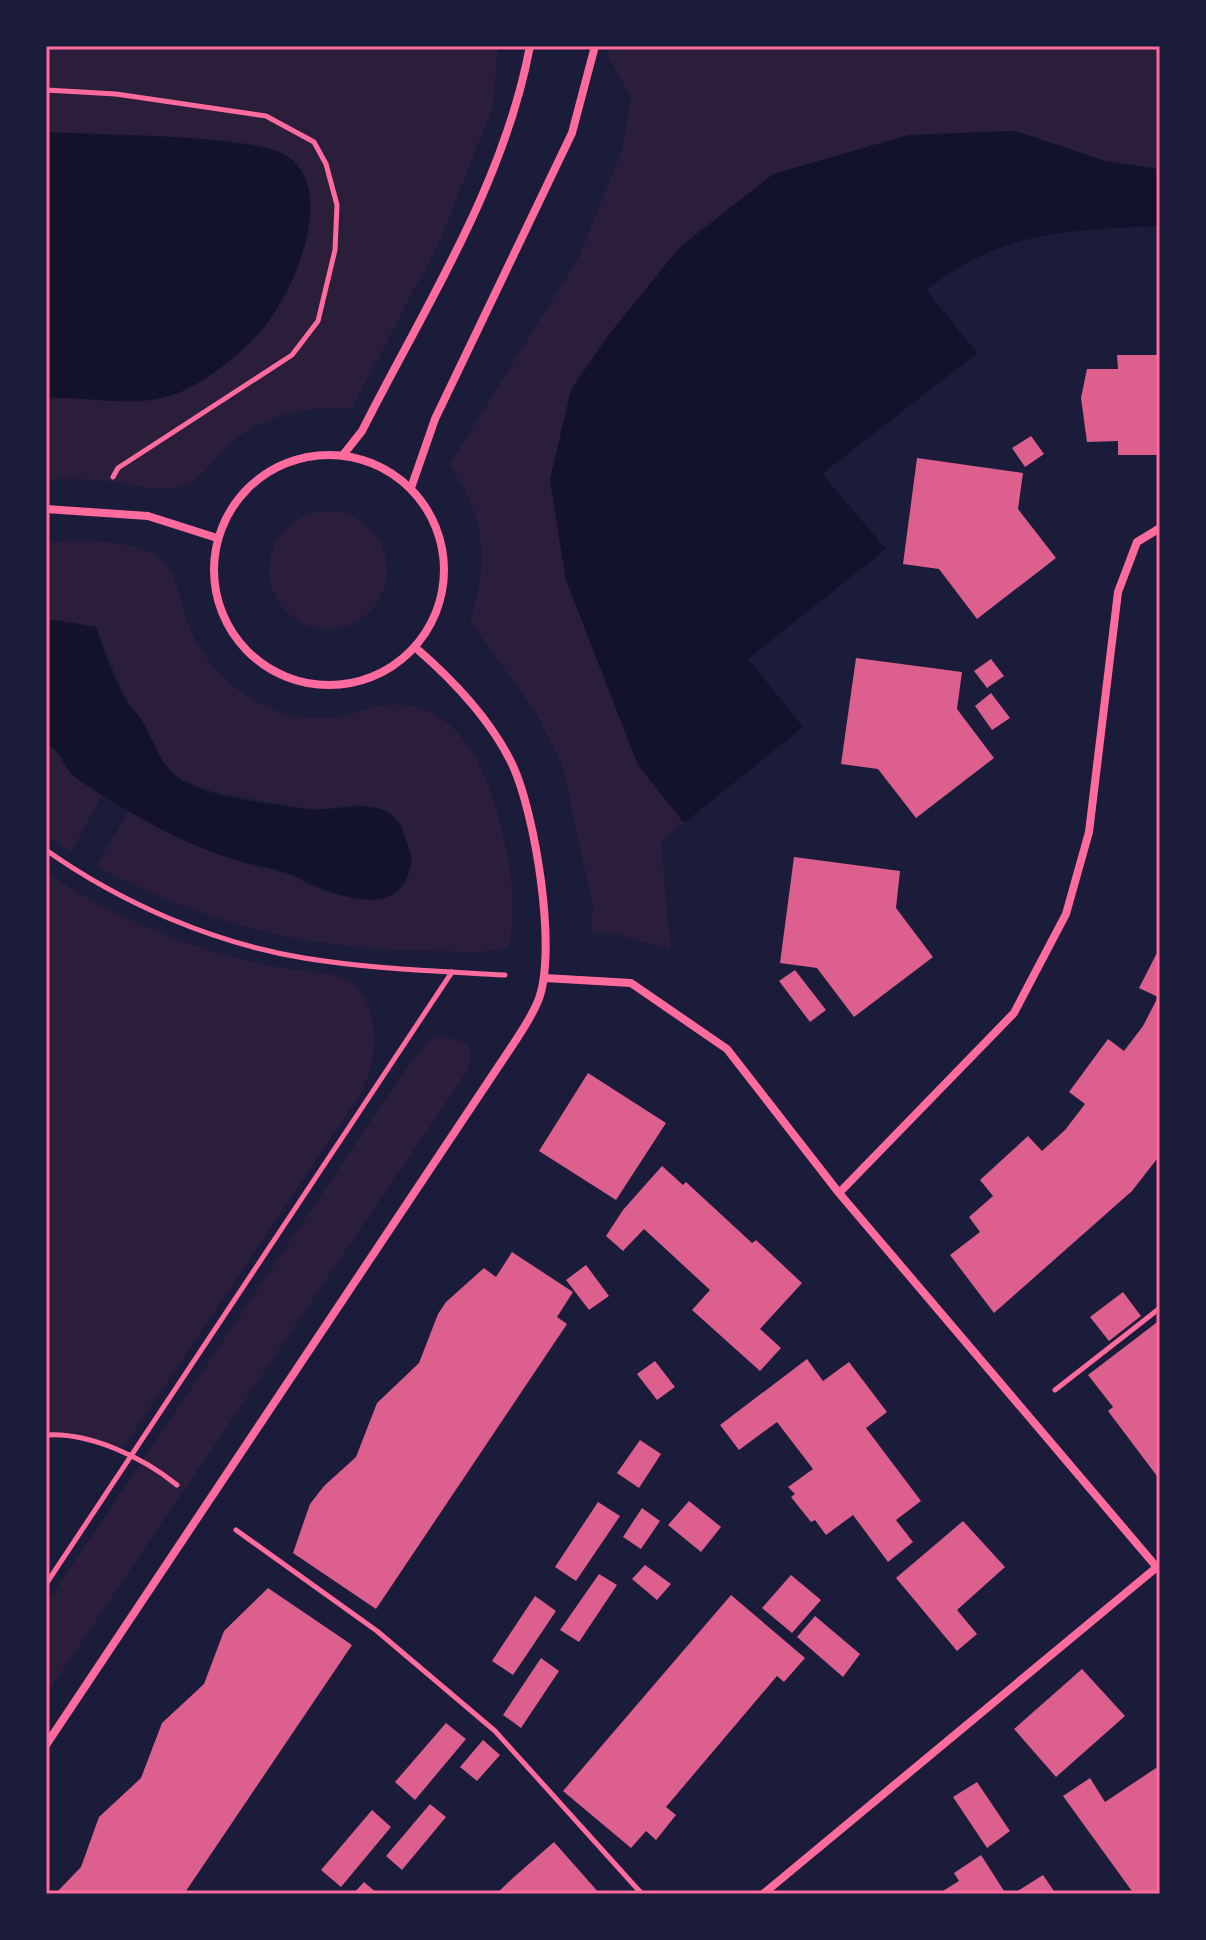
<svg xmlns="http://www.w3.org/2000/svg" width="1206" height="1940" font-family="'PT Sans Narrow',sans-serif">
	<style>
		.green { fill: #2a1e3b }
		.water { fill: #12122b }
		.building { fill: #dd5f8e }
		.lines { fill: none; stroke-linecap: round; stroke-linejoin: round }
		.path { stroke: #ff6b9d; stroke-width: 5 }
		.minor { stroke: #ff6b9d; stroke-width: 8 }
		.neatline { fill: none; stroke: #ff6b9d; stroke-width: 3 }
	</style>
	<rect width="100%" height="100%" fill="#1b1b3a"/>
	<path class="green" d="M 46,46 L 498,46 L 493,107 L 439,243 L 352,408 C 308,406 265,414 231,443 C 212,459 201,485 175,488 C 157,491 137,485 120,483 C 95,479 70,478 46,480 Z
		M 609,46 L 1160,46 L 1160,169 L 1105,161 L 1014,131 L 908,135 L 680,247 L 607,337 L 571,390 L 550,480 L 566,580 L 638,765 L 684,823 L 661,841 L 671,950 L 610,932 L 591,932 L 593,907 L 562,764 L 534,710 L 470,621 C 489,561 486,517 449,465 L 579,257 L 623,148 L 631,97 L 608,57 Z
		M269 570a59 59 0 1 1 118 0a59 59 0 1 1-118 0Z
		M 75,540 C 100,542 129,542 152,553 C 178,566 178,597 187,621 C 197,647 214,672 237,689 C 262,708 295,720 328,718 C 348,717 367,707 387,705 C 449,698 482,757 496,808 C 508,850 519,902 509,946 C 490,955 457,951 436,951 C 310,950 207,925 96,866 L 129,810 L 181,839 L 231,859 L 297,877 L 306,884 L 336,895 L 375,900 L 406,841 L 401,824 L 361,804 L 314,810 L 217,793 L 181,780 L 158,757 L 144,725 L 125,698 L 96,627 L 54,620 L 46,623 L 46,543 Z
		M 46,743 L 63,755 L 71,773 L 102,796 L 71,852 L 46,835 Z
		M 46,872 C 113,918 197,952 277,967 C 295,971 342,971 354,984 C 381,1011 378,1062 361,1093 L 123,1448 L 77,1433 L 46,1432 Z
		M 441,1036 L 465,1042 L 471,1053 L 469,1068 L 46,1695 L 46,1604 L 412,1060 L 427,1042 Z"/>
	<path class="water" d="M 1015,131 L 1105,161 L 1160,169 L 1160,226 C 1068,230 1001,231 926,290 L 977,353 L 822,474 L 886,549 L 748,659 L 803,727 L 684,823 L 638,765 L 566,580 L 550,480 L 571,390 L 607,337 L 680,247 L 773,174 L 908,135 Z
		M 46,132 C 94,135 254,134 287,156 C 339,191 293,294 261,331 C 241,354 206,382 178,393 C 135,410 91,396 46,398 Z
		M 54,620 L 96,627 C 104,651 113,678 126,700 C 131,708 139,715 144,724 C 156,745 159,764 180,779 C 208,798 275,805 309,809 C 342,813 391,790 404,835 C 407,844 413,854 411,864 C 401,924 331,894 297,877 C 278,867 252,866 232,859 C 187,845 142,820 102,795 C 93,789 80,782 72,774 C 60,762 65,756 46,743 L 46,623 Z"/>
	<path class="building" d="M 1117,355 L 1160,355 L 1160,455 L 1118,455 L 1118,441 L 1087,442 L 1081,398 L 1087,369 L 1118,369 Z
		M 1031,436 L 1044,454 L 1025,467 L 1012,448 Z
		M 917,458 L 1023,473 L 1018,509 L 1056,558 L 977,619 L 939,569 L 903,564 Z
		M 856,658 L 962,672 L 957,709 L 994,758 L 916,818 L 878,769 L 841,764 Z
		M 991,659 L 1004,676 L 987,688 L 974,671 Z
		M 991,693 L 1010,718 L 992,730 L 975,706 Z
		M 794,857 L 900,871 L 896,908 L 933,957 L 854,1017 L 817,968 L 780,963 Z
		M 1160,947 L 1160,1155 L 1132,1191 L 994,1313 L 950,1255 L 980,1232 L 969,1217 L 993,1196 L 980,1180 L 1028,1136 L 1042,1151 L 1065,1130 L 1085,1104 L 1069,1092 L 1108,1039 L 1124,1051 L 1143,1026 L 1158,997 L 1139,988 Z
		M 795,970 L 826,1010 L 810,1022 L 779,981 Z
		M 588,1073 L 666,1123 L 616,1200 L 539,1151 Z
		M 662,1166 L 683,1185 L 686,1182 L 752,1243 L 756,1240 L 802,1283 L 760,1329 L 781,1348 L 760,1371 L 692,1310 L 710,1290 L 644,1229 L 623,1251 L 606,1236 L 623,1210 Z
		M 512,1252 L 573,1292 L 557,1317 L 567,1324 L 376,1609 L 293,1553 L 310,1504 L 324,1486 L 356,1457 L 377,1403 L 419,1363 L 438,1314 L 446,1302 L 484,1268 L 496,1277 Z
		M 586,1265 L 609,1296 L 589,1310 L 566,1280 Z
		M 1123,1292 L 1141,1316 L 1109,1341 L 1090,1317 Z
		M 1160,1320 L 1160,1480 L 1108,1411 L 1113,1407 L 1088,1375 Z
		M 807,1359 L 823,1381 L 849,1362 L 887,1412 L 866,1428 L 921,1501 L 896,1520 L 913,1542 L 888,1562 L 853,1515 L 826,1535 L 815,1520 L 811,1522 L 791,1497 L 795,1494 L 788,1487 L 813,1469 L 777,1422 L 739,1450 L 720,1425 Z
		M 655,1361 L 675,1387 L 657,1400 L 637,1374 Z
		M 640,1440 L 661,1454 L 639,1488 L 617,1473 Z
		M 689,1501 L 721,1527 L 701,1552 L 668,1525 Z
		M 598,1502 L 620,1516 L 576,1581 L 555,1567 Z
		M 642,1508 L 660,1521 L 641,1549 L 623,1537 Z
		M 963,1521 L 1005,1567 L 957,1610 L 977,1634 L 957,1651 L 896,1578 Z
		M 645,1565 L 671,1584 L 657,1600 L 632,1579 Z
		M 599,1574 L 617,1585 L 579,1642 L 560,1630 Z
		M 791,1575 L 821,1600 L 792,1633 L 762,1608 Z
		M 268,1588 L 352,1645 L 184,1894 L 55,1894 L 81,1867 L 99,1817 L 141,1778 L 162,1723 L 204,1684 L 224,1631 Z
		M 731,1595 L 805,1658 L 784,1682 L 777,1676 L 666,1807 L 676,1815 L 656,1840 L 646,1831 L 631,1848 L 563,1791 Z
		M 535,1596 L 556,1611 L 513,1675 L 492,1661 Z
		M 815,1616 L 860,1654 L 843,1677 L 797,1637 Z
		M 541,1658 L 559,1671 L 521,1728 L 503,1715 Z
		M 1082,1669 L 1125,1716 L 1056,1777 L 1014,1729 Z
		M 446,1723 L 466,1739 L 415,1800 L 395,1782 Z
		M 483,1740 L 500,1755 L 477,1781 L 460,1767 Z
		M 1156,1768 L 1160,1774 L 1160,1894 L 1134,1894 L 1063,1796 L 1090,1778 L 1105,1802 Z
		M 977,1782 L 1010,1831 L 987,1848 L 953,1797 Z
		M 430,1804 L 446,1817 L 402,1870 L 386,1856 Z
		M 372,1810 L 391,1827 L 341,1887 L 321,1870 Z
		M 554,1842 L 600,1894 L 496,1894 L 514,1877 Z
		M 981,1855 L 1006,1894 L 938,1894 L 959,1881 L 954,1873 Z
		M 1043,1875 L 1056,1894 L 1013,1894 Z
		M 364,1882 L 378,1894 L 353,1894 Z"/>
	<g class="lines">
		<path class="path" d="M 46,90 L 116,94 L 266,116 L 314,142 L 326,164 L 337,205 L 335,250 L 318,321 L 292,355 L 118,468 L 113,477
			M 46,850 C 121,903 213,943 304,958 C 370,969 438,971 505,975
			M 1055,1390 L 1160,1308
			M 46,1435 C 90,1432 144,1458 177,1485
			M 236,1530 L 377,1631 L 495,1731 L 642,1894
			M 46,1584 L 452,972"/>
		<path class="minor" d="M 343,455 L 362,431 C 425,306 504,185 530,46
			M214 570a115 115 0 1 1 230 0a115 115 0 1 1-230 0Z
			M 411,488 L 435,419 L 572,133 L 595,46
			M 46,509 L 148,516 L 217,538
			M 545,978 L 631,983 L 727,1049 L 839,1193 L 1160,1571
			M 839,1193 L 1014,1013 L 1066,914 L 1089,832 L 1118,592 L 1137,542 L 1160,528
			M 46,1745 L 500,1064 C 513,1044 529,1023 538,1001 C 558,952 535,814 513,766 C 492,721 454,681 416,648
			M 763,1894 L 1157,1567"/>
	</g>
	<rect width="1206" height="1940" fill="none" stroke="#1b1b3a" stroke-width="96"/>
	<rect x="48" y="48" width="1110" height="1844" class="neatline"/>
</svg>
